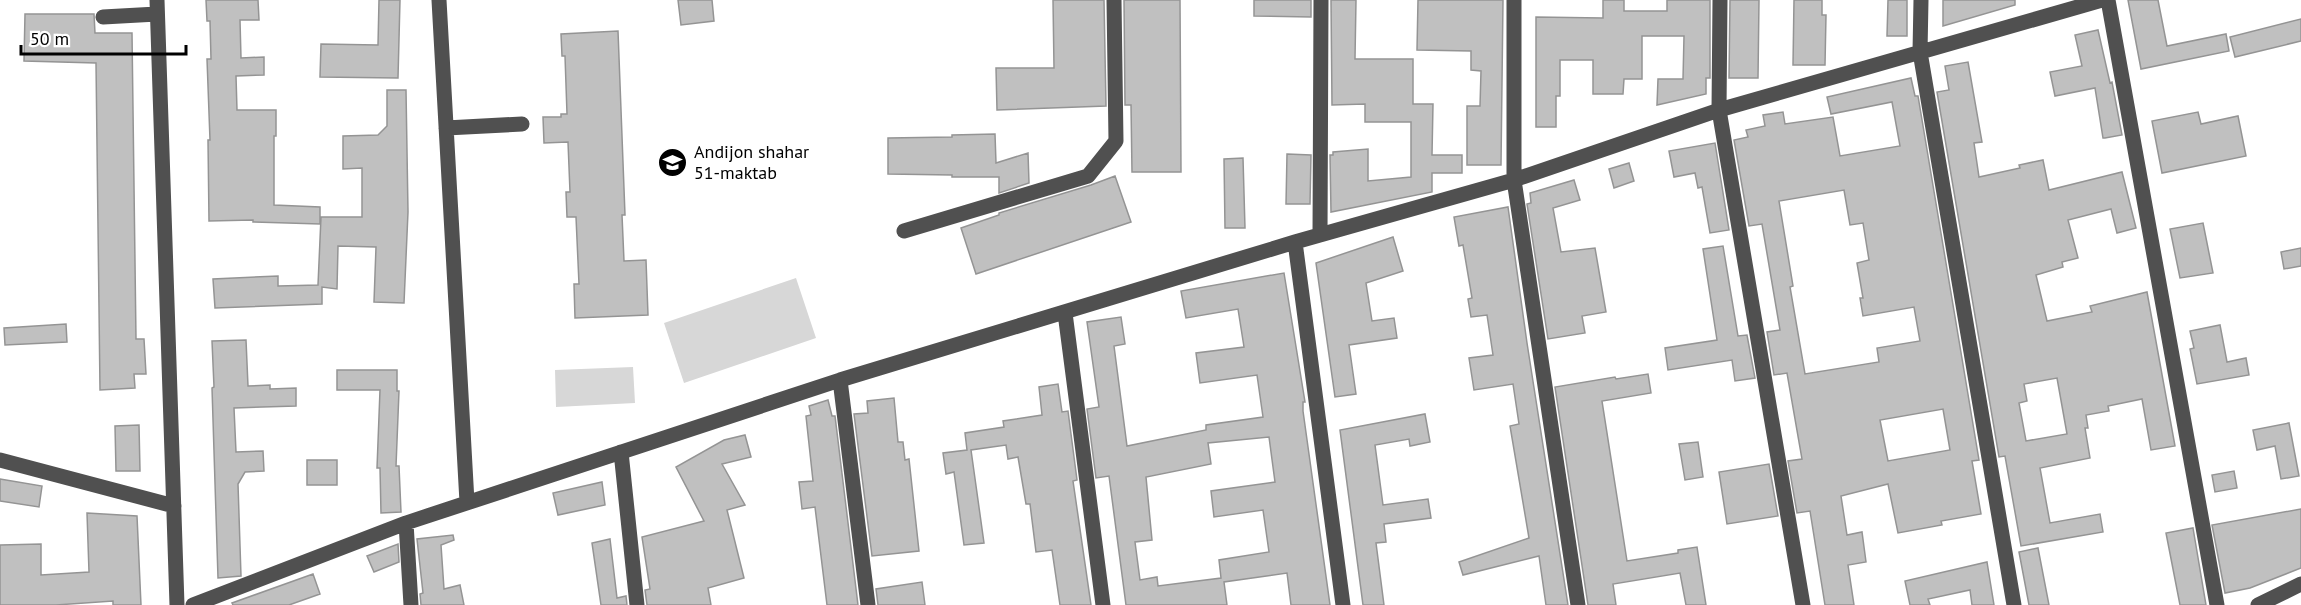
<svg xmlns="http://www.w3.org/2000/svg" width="2301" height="605" font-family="'PT Sans',sans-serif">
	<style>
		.green { fill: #d7d7d7 }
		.building { fill: #c0c0c0; stroke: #949494; stroke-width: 1.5; fill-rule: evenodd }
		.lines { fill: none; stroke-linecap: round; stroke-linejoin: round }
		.minor { stroke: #505050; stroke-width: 15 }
		.labels { text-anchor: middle; stroke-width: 5; stroke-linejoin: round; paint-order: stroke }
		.poi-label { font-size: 18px; fill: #000; stroke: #fff; text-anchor: start }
	</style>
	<rect width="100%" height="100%" fill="#fff"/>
	<path class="green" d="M 796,278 L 816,338 L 684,383 L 664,323 Z
		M 633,367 L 635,403 L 556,407 L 555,370 Z"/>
	<path class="building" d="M 206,0 L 258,0 L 259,20 L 240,20 L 241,58 L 264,57 L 264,75 L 236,76 L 237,110 L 276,110 L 276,136 L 274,136 L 274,205 L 320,207 L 320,224 L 253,222 L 253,220 L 209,221 L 208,140 L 210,140 L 207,59 L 211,59 L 210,21 L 207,21 Z
		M 379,0 L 400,0 L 398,78 L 320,77 L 321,44 L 378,45 Z
		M 678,0 L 712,0 L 714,21 L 681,25 Z
		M 1053,0 L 1104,0 L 1106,106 L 997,110 L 996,68 L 1054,68 Z
		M 1124,0 L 1180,0 L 1181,172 L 1132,172 L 1131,105 L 1125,105 Z
		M 1254,0 L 1311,0 L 1311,17 L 1254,16 Z
		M 1331,0 L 1356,0 L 1355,59 L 1413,59 L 1413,104 L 1433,104 L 1432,155 L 1462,155 L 1462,173 L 1432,173 L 1432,192 L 1331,212 L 1330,155 L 1333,155 L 1333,152 L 1368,149 L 1368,181 L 1411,177 L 1411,122 L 1365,122 L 1365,104 L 1332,105 Z
		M 1418,0 L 1503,0 L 1501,165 L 1467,165 L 1467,106 L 1480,106 L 1481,71 L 1471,70 L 1471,51 L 1417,50 Z
		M 1603,0 L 1624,0 L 1624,11 L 1667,11 L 1667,0 L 1710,0 L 1710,78 L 1706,78 L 1706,94 L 1657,105 L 1658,79 L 1683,79 L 1684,36 L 1642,36 L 1642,79 L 1624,79 L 1623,94 L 1593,94 L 1593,60 L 1560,60 L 1560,96 L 1556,96 L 1556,127 L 1536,127 L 1536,17 L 1603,18 Z
		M 1730,0 L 1759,0 L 1758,78 L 1729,78 Z
		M 1794,0 L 1822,0 L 1822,15 L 1826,15 L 1825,65 L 1793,65 Z
		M 1888,0 L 1907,0 L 1907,36 L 1887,36 Z
		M 1943,0 L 2015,0 L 2015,5 L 1943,26 Z
		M 2128,0 L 2158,0 L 2167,46 L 2226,34 L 2229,51 L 2141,69 Z
		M 25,14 L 94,14 L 95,33 L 132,33 L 136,339 L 144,339 L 146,374 L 134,374 L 135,388 L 100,390 L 96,63 L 24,61 Z
		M 2301,19 L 2301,41 L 2235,57 L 2230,37 Z
		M 2098,30 L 2110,83 L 2112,82 L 2122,135 L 2105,138 L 2103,138 L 2095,88 L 2055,96 L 2050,72 L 2082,66 L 2075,35 Z
		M 618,31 L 625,215 L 622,215 L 624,261 L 646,260 L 648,315 L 575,318 L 574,284 L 579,284 L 576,217 L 567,217 L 566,192 L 570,192 L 568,142 L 544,143 L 543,117 L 561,117 L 561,114 L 567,114 L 565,56 L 562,56 L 561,34 Z
		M 1968,62 L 1982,142 L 1974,143 L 1979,177 L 2020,168 L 2019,165 L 2043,160 L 2049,190 L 2122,172 L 2136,228 L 2117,233 L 2111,209 L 2068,220 L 2078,258 L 2062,262 L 2063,267 L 2036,275 L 2047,321 L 2092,312 L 2090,306 L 2147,292 L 2175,446 L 2151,450 L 2142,399 L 2108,406 L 2109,411 L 2086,415 L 2088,428 L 2085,428 L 2090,458 L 2040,468 L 2050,523 L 2100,514 L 2103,532 L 2021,546 L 2005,456 L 1999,457 L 1937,92 L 1949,90 L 1945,66 ZM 2057,378 L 2067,434 L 2026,441 L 2019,403 L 2027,401 L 2024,384 Z
		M 1911,78 L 1915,96 L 1918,96 L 1979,460 L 1972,461 L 1981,514 L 1941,521 L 1942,525 L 1898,533 L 1888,484 L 1841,496 L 1847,535 L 1862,532 L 1866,562 L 1848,565 L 1854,605 L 1825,605 L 1810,511 L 1797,513 L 1788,461 L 1802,459 L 1787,373 L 1774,375 L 1767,332 L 1780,330 L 1762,224 L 1749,226 L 1734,140 L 1748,137 L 1746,130 L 1765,126 L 1763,115 L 1783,112 L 1785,124 L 1833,117 L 1840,156 L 1900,146 L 1892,102 L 1831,114 L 1827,97 ZM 1844,190 L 1850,225 L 1863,223 L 1869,260 L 1857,263 L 1863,298 L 1860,298 L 1863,316 L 1914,307 L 1920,341 L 1877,348 L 1879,362 L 1805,374 L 1790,287 L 1793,286 L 1779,201 ZM 1943,409 L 1950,450 L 1888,461 L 1880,420 Z
		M 387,90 L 406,90 L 408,212 L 404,303 L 374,302 L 376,247 L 338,246 L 337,289 L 322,287 L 322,304 L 215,308 L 213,279 L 278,276 L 278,286 L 318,285 L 321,217 L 362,217 L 362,168 L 343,169 L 343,136 L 378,135 L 387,126 Z
		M 2198,112 L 2201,124 L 2238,116 L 2246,156 L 2162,173 L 2152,121 Z
		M 995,134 L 996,163 L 1028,153 L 1029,183 L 999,193 L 999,177 L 952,177 L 952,175 L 888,174 L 888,138 L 952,137 L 952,135 Z
		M 1715,143 L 1729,230 L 1710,233 L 1702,187 L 1698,188 L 1695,173 L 1674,177 L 1669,151 Z
		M 1287,154 L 1311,155 L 1310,204 L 1286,204 Z
		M 1243,158 L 1245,228 L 1225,228 L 1224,159 Z
		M 1629,163 L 1634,181 L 1614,188 L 1609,169 Z
		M 1115,176 L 1131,222 L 976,274 L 961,228 L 999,215 L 999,213 L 1091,185 Z
		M 1574,180 L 1580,200 L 1553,208 L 1561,252 L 1595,248 L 1606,312 L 1582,316 L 1585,333 L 1548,339 L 1527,204 L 1531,203 L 1530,193 Z
		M 1508,207 L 1527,343 L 1568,605 L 1546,605 L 1539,556 L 1463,575 L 1459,562 L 1529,538 L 1510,426 L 1519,424 L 1513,384 L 1474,390 L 1469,358 L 1493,355 L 1487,315 L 1471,317 L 1468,299 L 1472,298 L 1463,245 L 1459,246 L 1454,217 Z
		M 2203,223 L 2213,273 L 2180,278 L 2170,229 Z
		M 1393,237 L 1403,271 L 1366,283 L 1372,321 L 1394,318 L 1397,338 L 1349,345 L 1356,394 L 1335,397 L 1316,263 Z
		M 1723,246 L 1738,336 L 1747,335 L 1755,378 L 1735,381 L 1732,360 L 1668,370 L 1665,348 L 1717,340 L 1703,249 Z
		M 2301,248 L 2301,266 L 2284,269 L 2281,252 Z
		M 1284,273 L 1305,402 L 1303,402 L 1303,411 L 1330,605 L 1291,605 L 1287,573 L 1224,582 L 1227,605 L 1126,605 L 1109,476 L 1096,478 L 1087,409 L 1099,407 L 1087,322 L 1121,317 L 1125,344 L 1114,346 L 1127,446 L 1206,430 L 1206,425 L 1263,417 L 1257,375 L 1200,383 L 1196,353 L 1244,347 L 1238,309 L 1186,318 L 1181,291 ZM 1269,437 L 1275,482 L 1211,491 L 1214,517 L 1263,510 L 1269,552 L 1219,560 L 1221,578 L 1158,586 L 1157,577 L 1140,580 L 1135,542 L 1152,540 L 1146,477 L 1211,464 L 1208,443 Z
		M 66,324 L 67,342 L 5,345 L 4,328 Z
		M 2220,325 L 2227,362 L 2246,358 L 2249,375 L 2197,384 L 2190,349 L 2194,348 L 2190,331 Z
		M 246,340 L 248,386 L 270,385 L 270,389 L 296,388 L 296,406 L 234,408 L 236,452 L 263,451 L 264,471 L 245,472 L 238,484 L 241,576 L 218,578 L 212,388 L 214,387 L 212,341 Z
		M 337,370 L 397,370 L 397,391 L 399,391 L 396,466 L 399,466 L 401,512 L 381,513 L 380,468 L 377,468 L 380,390 L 337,390 Z
		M 1648,374 L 1651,393 L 1602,401 L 1627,561 L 1678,553 L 1678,550 L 1697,547 L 1706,605 L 1686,605 L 1680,573 L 1613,584 L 1616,605 L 1588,605 L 1555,387 L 1615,377 L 1616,379 Z
		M 1058,384 L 1062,412 L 1068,411 L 1077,480 L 1073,481 L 1091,605 L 1060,605 L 1052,550 L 1036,552 L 1030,504 L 1026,504 L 1018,457 L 1008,459 L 1006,445 L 971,450 L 984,543 L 964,545 L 954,472 L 946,474 L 943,453 L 967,450 L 965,433 L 1004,427 L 1003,421 L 1042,415 L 1039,387 Z
		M 894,398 L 898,442 L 903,442 L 905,460 L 909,459 L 919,551 L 872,556 L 854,414 L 868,413 L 867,401 Z
		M 828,400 L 832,416 L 835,416 L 858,605 L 827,605 L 815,507 L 802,509 L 799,482 L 813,481 L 806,416 L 811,415 L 809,406 Z
		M 1425,414 L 1430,442 L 1410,446 L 1409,439 L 1375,445 L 1383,505 L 1428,499 L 1431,518 L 1384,524 L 1386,542 L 1376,543 L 1384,605 L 1363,605 L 1340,430 Z
		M 2289,423 L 2299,476 L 2281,479 L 2275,446 L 2257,450 L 2253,430 Z
		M 139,425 L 140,471 L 116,471 L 115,426 Z
		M 745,435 L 751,457 L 722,464 L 745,505 L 727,510 L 744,578 L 708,588 L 711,605 L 647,605 L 645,590 L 650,589 L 642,537 L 704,521 L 676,467 L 724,440 Z
		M 1698,442 L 1703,477 L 1685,480 L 1679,444 Z
		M 307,460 L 337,460 L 337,485 L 307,485 Z
		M 1769,464 L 1778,516 L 1727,524 L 1719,472 Z
		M 2234,471 L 2237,488 L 2215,492 L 2212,475 Z
		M 0,479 L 42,486 L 39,507 L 0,501 Z
		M 602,482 L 605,505 L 558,515 L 553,493 Z
		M 2301,509 L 2301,568 L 2250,588 L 2225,593 L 2212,525 Z
		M 87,513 L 137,516 L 141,605 L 113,605 L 113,601 L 56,605 L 0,605 L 0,545 L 41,544 L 41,575 L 89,572 Z
		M 2193,528 L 2206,605 L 2180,605 L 2166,533 Z
		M 453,535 L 454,540 L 441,545 L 444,589 L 460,585 L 464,605 L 421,605 L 420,594 L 423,593 L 417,539 Z
		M 610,539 L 617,598 L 626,596 L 627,605 L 601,605 L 592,543 Z
		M 398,544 L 399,562 L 374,572 L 367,556 Z
		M 2038,548 L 2049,605 L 2029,605 L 2019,552 Z
		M 1987,562 L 1994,605 L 1972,605 L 1970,590 L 1928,599 L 1930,605 L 1910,605 L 1905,581 Z
		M 313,574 L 320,594 L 289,605 L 233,605 L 232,603 Z
		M 922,582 L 925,605 L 878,605 L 876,589 Z"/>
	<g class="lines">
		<path class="minor" d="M 157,0 L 177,605
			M 439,0 L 467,502
			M 1514,0 L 1514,180 L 1578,605
			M 1720,0 L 1719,110 L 1803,605
			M 1921,0 L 1920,52 L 2014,605
			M 2108,0 L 2217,605
			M 103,17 L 157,14
			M 446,128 L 522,124
			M 904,231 L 1088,176 L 1116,141 L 1114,0
			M 1320,235 L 1321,0
			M 1295,242 L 1343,605
			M 1065,313 L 1103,605
			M 840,380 L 868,605
			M 621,452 L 637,605
			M 0,460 L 174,506
			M 406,523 L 411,605
			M 193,605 L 406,523 L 840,380 L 1295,242 L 1514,180 L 1719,110 L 2102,0
			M 2258,605 L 2301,584"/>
	</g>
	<defs>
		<symbol id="school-disc" viewBox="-11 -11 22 22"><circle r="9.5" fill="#000" stroke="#fff"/><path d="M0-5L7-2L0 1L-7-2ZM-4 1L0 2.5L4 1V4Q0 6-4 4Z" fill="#fff"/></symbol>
	</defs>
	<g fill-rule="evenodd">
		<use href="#school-disc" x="656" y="146" width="33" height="33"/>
	</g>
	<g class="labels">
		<g class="poi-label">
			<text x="694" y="158">Andijon shahar<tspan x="694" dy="21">51-maktab</tspan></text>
		</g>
	</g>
	<path d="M21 45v9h165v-9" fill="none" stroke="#000000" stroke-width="3"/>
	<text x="30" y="45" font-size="18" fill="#000000" stroke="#ffffff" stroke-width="4.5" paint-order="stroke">50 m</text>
</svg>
